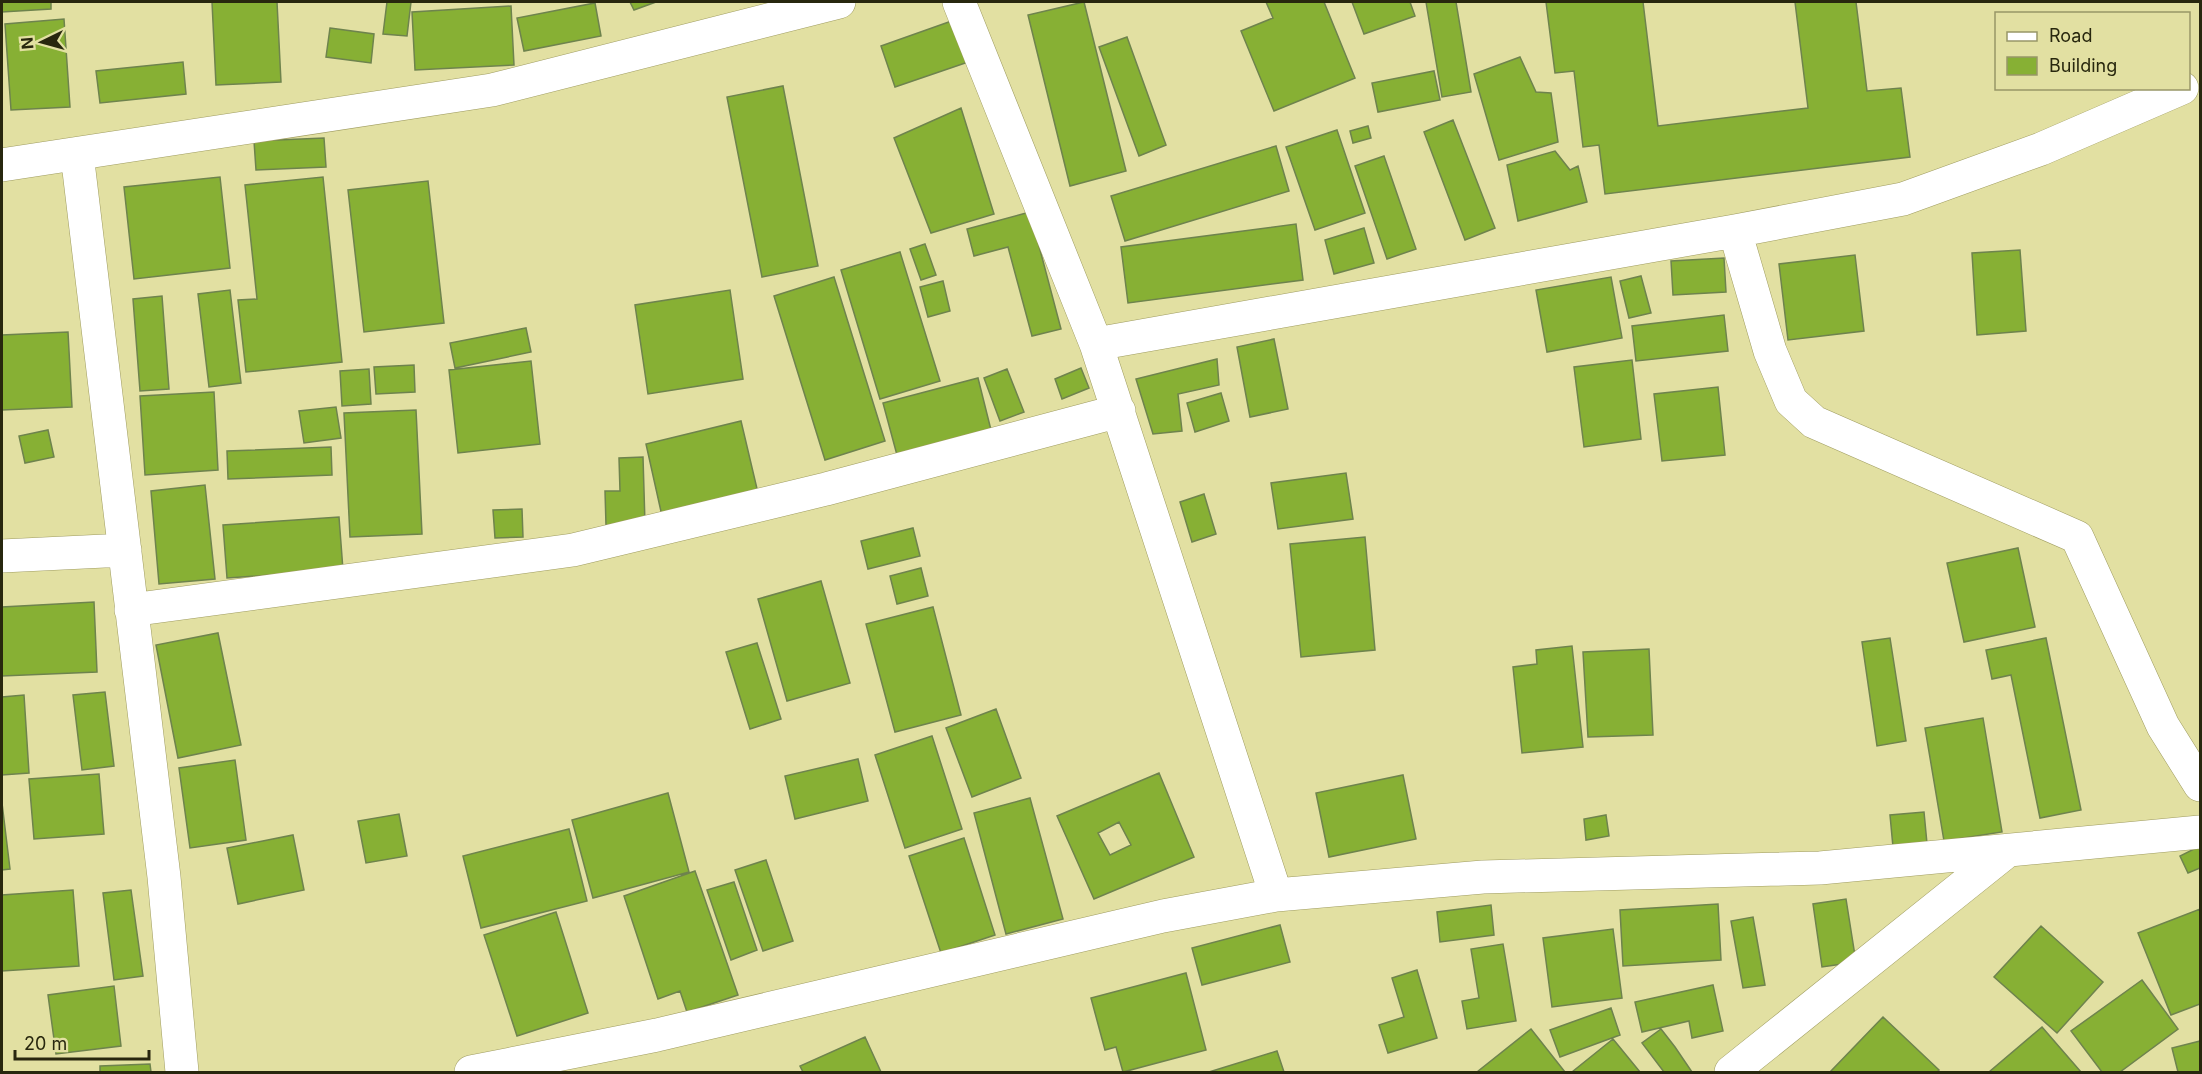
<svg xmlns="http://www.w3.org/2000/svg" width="2202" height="1074" font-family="Inter,sans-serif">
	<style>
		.building { fill: #87b034; stroke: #6e834d; stroke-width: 1.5; fill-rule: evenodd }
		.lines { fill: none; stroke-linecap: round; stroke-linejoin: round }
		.street-casing { stroke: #9f9c60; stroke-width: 34 }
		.street { stroke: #fff; stroke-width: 33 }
	</style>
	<rect width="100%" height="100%" fill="#e2e0a2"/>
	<path class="building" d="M 2,2 L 51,2 L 51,9 L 2,12 Z
		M 212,2 L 277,2 L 281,82 L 216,85 Z
		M 387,2 L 411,2 L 407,36 L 383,34 Z
		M 630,2 L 656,2 L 634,10 Z
		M 1084,2 L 1126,171 L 1070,186 L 1028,15 Z
		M 1266,2 L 1324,2 L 1355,78 L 1274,111 L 1241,31 L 1273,18 Z
		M 1352,2 L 1410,2 L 1415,16 L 1364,34 Z
		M 1426,2 L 1456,2 L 1471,92 L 1442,97 Z
		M 1546,2 L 1643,2 L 1658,126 L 1808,108 L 1795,2 L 1856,2 L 1867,91 L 1901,88 L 1910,157 L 1605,194 L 1599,145 L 1583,147 L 1574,71 L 1555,73 Z
		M 595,3 L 601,36 L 524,51 L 517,18 Z
		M 511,6 L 514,65 L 415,70 L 412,12 Z
		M 960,18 L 974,60 L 895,87 L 881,46 Z
		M 64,19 L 70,107 L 11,110 L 5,24 Z
		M 330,28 L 374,34 L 371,63 L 326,57 Z
		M 1127,37 L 1166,145 L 1139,156 L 1099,47 Z
		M 1520,57 L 1536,92 L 1551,93 L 1558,142 L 1499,160 L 1474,74 Z
		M 183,62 L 186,94 L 100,103 L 96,71 Z
		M 1434,71 L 1440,100 L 1378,112 L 1372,83 Z
		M 783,86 L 818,266 L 762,277 L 727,97 Z
		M 961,108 L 994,214 L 931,233 L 894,138 Z
		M 1453,120 L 1495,228 L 1465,240 L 1424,132 Z
		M 1368,126 L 1371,138 L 1353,143 L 1350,131 Z
		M 1337,130 L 1365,213 L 1315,230 L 1286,147 Z
		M 324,138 L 326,167 L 256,170 L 254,141 Z
		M 1276,146 L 1289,191 L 1125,241 L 1111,196 Z
		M 1555,151 L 1570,170 L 1578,166 L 1587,202 L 1518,221 L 1507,165 Z
		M 1384,156 L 1416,249 L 1387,259 L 1355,166 Z
		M 220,177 L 230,268 L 134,279 L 124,187 Z
		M 323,177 L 342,362 L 246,372 L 238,300 L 257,299 L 245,185 Z
		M 428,181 L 444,323 L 364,332 L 348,190 Z
		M 1030,212 L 1061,329 L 1032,336 L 1008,247 L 974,256 L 967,229 Z
		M 1296,224 L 1303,280 L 1128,303 L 1121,247 Z
		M 1364,228 L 1374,263 L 1334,274 L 1325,240 Z
		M 925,244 L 936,275 L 921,280 L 910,249 Z
		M 2020,250 L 2026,331 L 1977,335 L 1972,253 Z
		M 900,252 L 940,381 L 880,399 L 841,270 Z
		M 1855,255 L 1864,331 L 1788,340 L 1779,264 Z
		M 1724,258 L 1726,292 L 1673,295 L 1671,261 Z
		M 1641,276 L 1651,313 L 1629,318 L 1620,281 Z
		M 834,277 L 885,441 L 825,460 L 774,296 Z
		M 1611,277 L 1622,338 L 1547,352 L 1536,290 Z
		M 943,281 L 950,311 L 928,317 L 920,287 Z
		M 230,290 L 241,383 L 209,387 L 198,294 Z
		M 730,290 L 743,379 L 648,394 L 635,305 Z
		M 162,296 L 169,389 L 140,391 L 133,299 Z
		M 1724,315 L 1728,351 L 1636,361 L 1632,326 Z
		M 526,328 L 531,352 L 455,368 L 450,343 Z
		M 68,332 L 72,407 L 2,410 L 2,335 Z
		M 1274,339 L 1288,409 L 1250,417 L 1237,347 Z
		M 1217,359 L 1219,385 L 1178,394 L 1182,431 L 1153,434 L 1136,379 Z
		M 1632,360 L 1641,439 L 1584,447 L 1574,367 Z
		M 531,361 L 540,444 L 458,453 L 449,370 Z
		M 414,365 L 415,392 L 376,394 L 374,367 Z
		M 1081,368 L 1089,388 L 1062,399 L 1055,379 Z
		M 369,369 L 371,404 L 342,406 L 340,371 Z
		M 1007,369 L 1024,412 L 1000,421 L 984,378 Z
		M 978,378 L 991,430 L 897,455 L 883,403 Z
		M 1718,387 L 1725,455 L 1662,461 L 1654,394 Z
		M 214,392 L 218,470 L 145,475 L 140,396 Z
		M 1221,393 L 1229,421 L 1195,432 L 1187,403 Z
		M 336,407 L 341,438 L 304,443 L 299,411 Z
		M 416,410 L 422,534 L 350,537 L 344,413 Z
		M 741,421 L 758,493 L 662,516 L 646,444 Z
		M 48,430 L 54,457 L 25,463 L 19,436 Z
		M 331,447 L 332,475 L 228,479 L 227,451 Z
		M 643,457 L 645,524 L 606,525 L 605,491 L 620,491 L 619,458 Z
		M 1346,473 L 1353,519 L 1278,529 L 1271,483 Z
		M 205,485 L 215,579 L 159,584 L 151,491 Z
		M 1204,494 L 1216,534 L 1192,542 L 1180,502 Z
		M 522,509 L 523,537 L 495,538 L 493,510 Z
		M 339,517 L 343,570 L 227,578 L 223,525 Z
		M 913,528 L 920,556 L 868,569 L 861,541 Z
		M 1365,537 L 1375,650 L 1301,657 L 1290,544 Z
		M 2018,548 L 2035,627 L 1964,642 L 1947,563 Z
		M 921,568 L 928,596 L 897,604 L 890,576 Z
		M 821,581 L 850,683 L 787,701 L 758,599 Z
		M 94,602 L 97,672 L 2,676 L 2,607 Z
		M 933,607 L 961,715 L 895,732 L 866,624 Z
		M 218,633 L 241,745 L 178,758 L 156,645 Z
		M 1890,638 L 1906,741 L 1877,746 L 1862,642 Z
		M 2046,638 L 2081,810 L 2040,818 L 2011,675 L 1992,679 L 1986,650 Z
		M 757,643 L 781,719 L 750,729 L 726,652 Z
		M 1572,646 L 1583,747 L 1522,753 L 1513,667 L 1537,664 L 1536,650 Z
		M 1649,649 L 1653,735 L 1588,737 L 1583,652 Z
		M 105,692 L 114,766 L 82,770 L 73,695 Z
		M 24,695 L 29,773 L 2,775 L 2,697 Z
		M 996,709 L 1021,778 L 972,797 L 946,728 Z
		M 1983,718 L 2002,832 L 1944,841 L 1925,728 Z
		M 932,736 L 962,829 L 905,848 L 875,755 Z
		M 858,759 L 868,801 L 795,819 L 785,776 Z
		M 235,760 L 246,840 L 190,848 L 179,768 Z
		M 1159,773 L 1194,857 L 1094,899 L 1057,816 ZM 1119,822 L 1131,845 L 1110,855 L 1098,833 Z
		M 99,774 L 104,834 L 34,839 L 29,779 Z
		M 1403,775 L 1416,839 L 1329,857 L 1316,793 Z
		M 668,793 L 689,872 L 593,898 L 572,820 Z
		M 1030,798 L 1063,919 L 1006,934 L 974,813 Z
		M 2,803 L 10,869 L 2,870 Z
		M 1924,812 L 1928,854 L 1894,858 L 1890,815 Z
		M 399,814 L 407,856 L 366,863 L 358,821 Z
		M 1606,815 L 1609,836 L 1586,840 L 1584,819 Z
		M 569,829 L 587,901 L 481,928 L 463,856 Z
		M 293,835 L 304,890 L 238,904 L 227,848 Z
		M 964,838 L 995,935 L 941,953 L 909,856 Z
		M 2200,846 L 2200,868 L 2188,873 L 2180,856 Z
		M 766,860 L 793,941 L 763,951 L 735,870 Z
		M 695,871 L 738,995 L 687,1012 L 680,991 L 658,999 L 624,896 Z
		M 734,882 L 757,950 L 731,960 L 707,890 Z
		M 73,890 L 79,966 L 2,971 L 2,895 Z
		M 131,890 L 143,976 L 114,980 L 103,893 Z
		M 1846,899 L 1856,962 L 1822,967 L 1813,904 Z
		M 1718,904 L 1721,960 L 1623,966 L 1620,910 Z
		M 1491,905 L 1494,935 L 1440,942 L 1437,912 Z
		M 2200,909 L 2200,1004 L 2171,1015 L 2138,933 Z
		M 556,912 L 588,1013 L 517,1036 L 484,935 Z
		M 1753,917 L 1765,985 L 1743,988 L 1731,921 Z
		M 1280,925 L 1290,962 L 1202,985 L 1192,948 Z
		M 2041,926 L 2103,982 L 2057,1033 L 1994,977 Z
		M 1613,929 L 1622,998 L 1552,1007 L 1543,938 Z
		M 1503,944 L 1516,1021 L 1467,1029 L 1462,1001 L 1479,998 L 1471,949 Z
		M 1417,970 L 1437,1038 L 1388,1053 L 1379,1025 L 1404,1017 L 1392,978 Z
		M 1186,973 L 1206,1050 L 1123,1072 L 1116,1047 L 1105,1050 L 1091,998 Z
		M 2142,980 L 2178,1029 L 2120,1072 L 2102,1072 L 2071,1031 Z
		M 1713,985 L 1723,1031 L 1692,1038 L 1689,1021 L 1642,1032 L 1635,1002 Z
		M 114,986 L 121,1046 L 56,1054 L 48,995 Z
		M 1611,1008 L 1620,1035 L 1560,1057 L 1550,1030 Z
		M 1883,1017 L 1939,1070 L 1937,1072 L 1830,1072 Z
		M 2042,1027 L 2081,1072 L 1989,1072 Z
		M 1531,1029 L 1565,1072 L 1477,1072 Z
		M 1661,1029 L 1675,1047 L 1692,1072 L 1664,1072 L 1642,1043 Z
		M 865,1037 L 881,1072 L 803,1072 L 800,1066 Z
		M 1613,1039 L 1640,1072 L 1572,1072 Z
		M 2200,1041 L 2200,1072 L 2178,1072 L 2172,1048 Z
		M 1277,1051 L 1284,1072 L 1209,1072 Z
		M 150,1064 L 151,1072 L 100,1072 L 100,1066 Z"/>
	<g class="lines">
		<defs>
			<path id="street" d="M 959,2 L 1096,344 L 1276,895
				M 77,154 L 164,877 L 182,1072
				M 2,165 L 492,90 L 839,2
				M 1735,231 L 1770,351 L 1791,401 L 1814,422 L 2077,537 L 2163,726 L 2200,785
				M 1096,344 L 1735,231 L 1903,199 L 2041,149 L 2182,88
				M 2,556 L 125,550
				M 131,610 L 573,550 L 826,489 L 1119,411
				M 471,1072 L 657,1035 L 1163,916 L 1276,895 L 1483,877 L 1820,868 L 2200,832
				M 1731,1072 L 2007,851"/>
		</defs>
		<use href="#street" class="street-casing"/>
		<use href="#street" class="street"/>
	</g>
	<rect width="2202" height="1074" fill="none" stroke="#28270e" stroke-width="6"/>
	<rect x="1995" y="12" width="195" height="78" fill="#e2e0a2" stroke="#989667" stroke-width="1.5"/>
	<rect x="2007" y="32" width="30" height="9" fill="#ffffff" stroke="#989667" stroke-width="1.5"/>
	<text x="2049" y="42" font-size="18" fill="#28270e">Road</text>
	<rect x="2007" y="57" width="30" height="18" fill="#87b034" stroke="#989667" stroke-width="1.5"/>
	<text x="2049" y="72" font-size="18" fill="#28270e">Building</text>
	<g transform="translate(42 42) rotate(265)" stroke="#e2e0a2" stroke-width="4.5" paint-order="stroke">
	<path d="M0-4.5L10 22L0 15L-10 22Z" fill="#28270e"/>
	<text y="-9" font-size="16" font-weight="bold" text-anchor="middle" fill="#28270e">N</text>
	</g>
	<path d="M15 1050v9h134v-9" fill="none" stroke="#28270e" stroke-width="3"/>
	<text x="24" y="1050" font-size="18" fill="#28270e" stroke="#e2e0a2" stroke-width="4.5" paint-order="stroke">20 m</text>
</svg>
